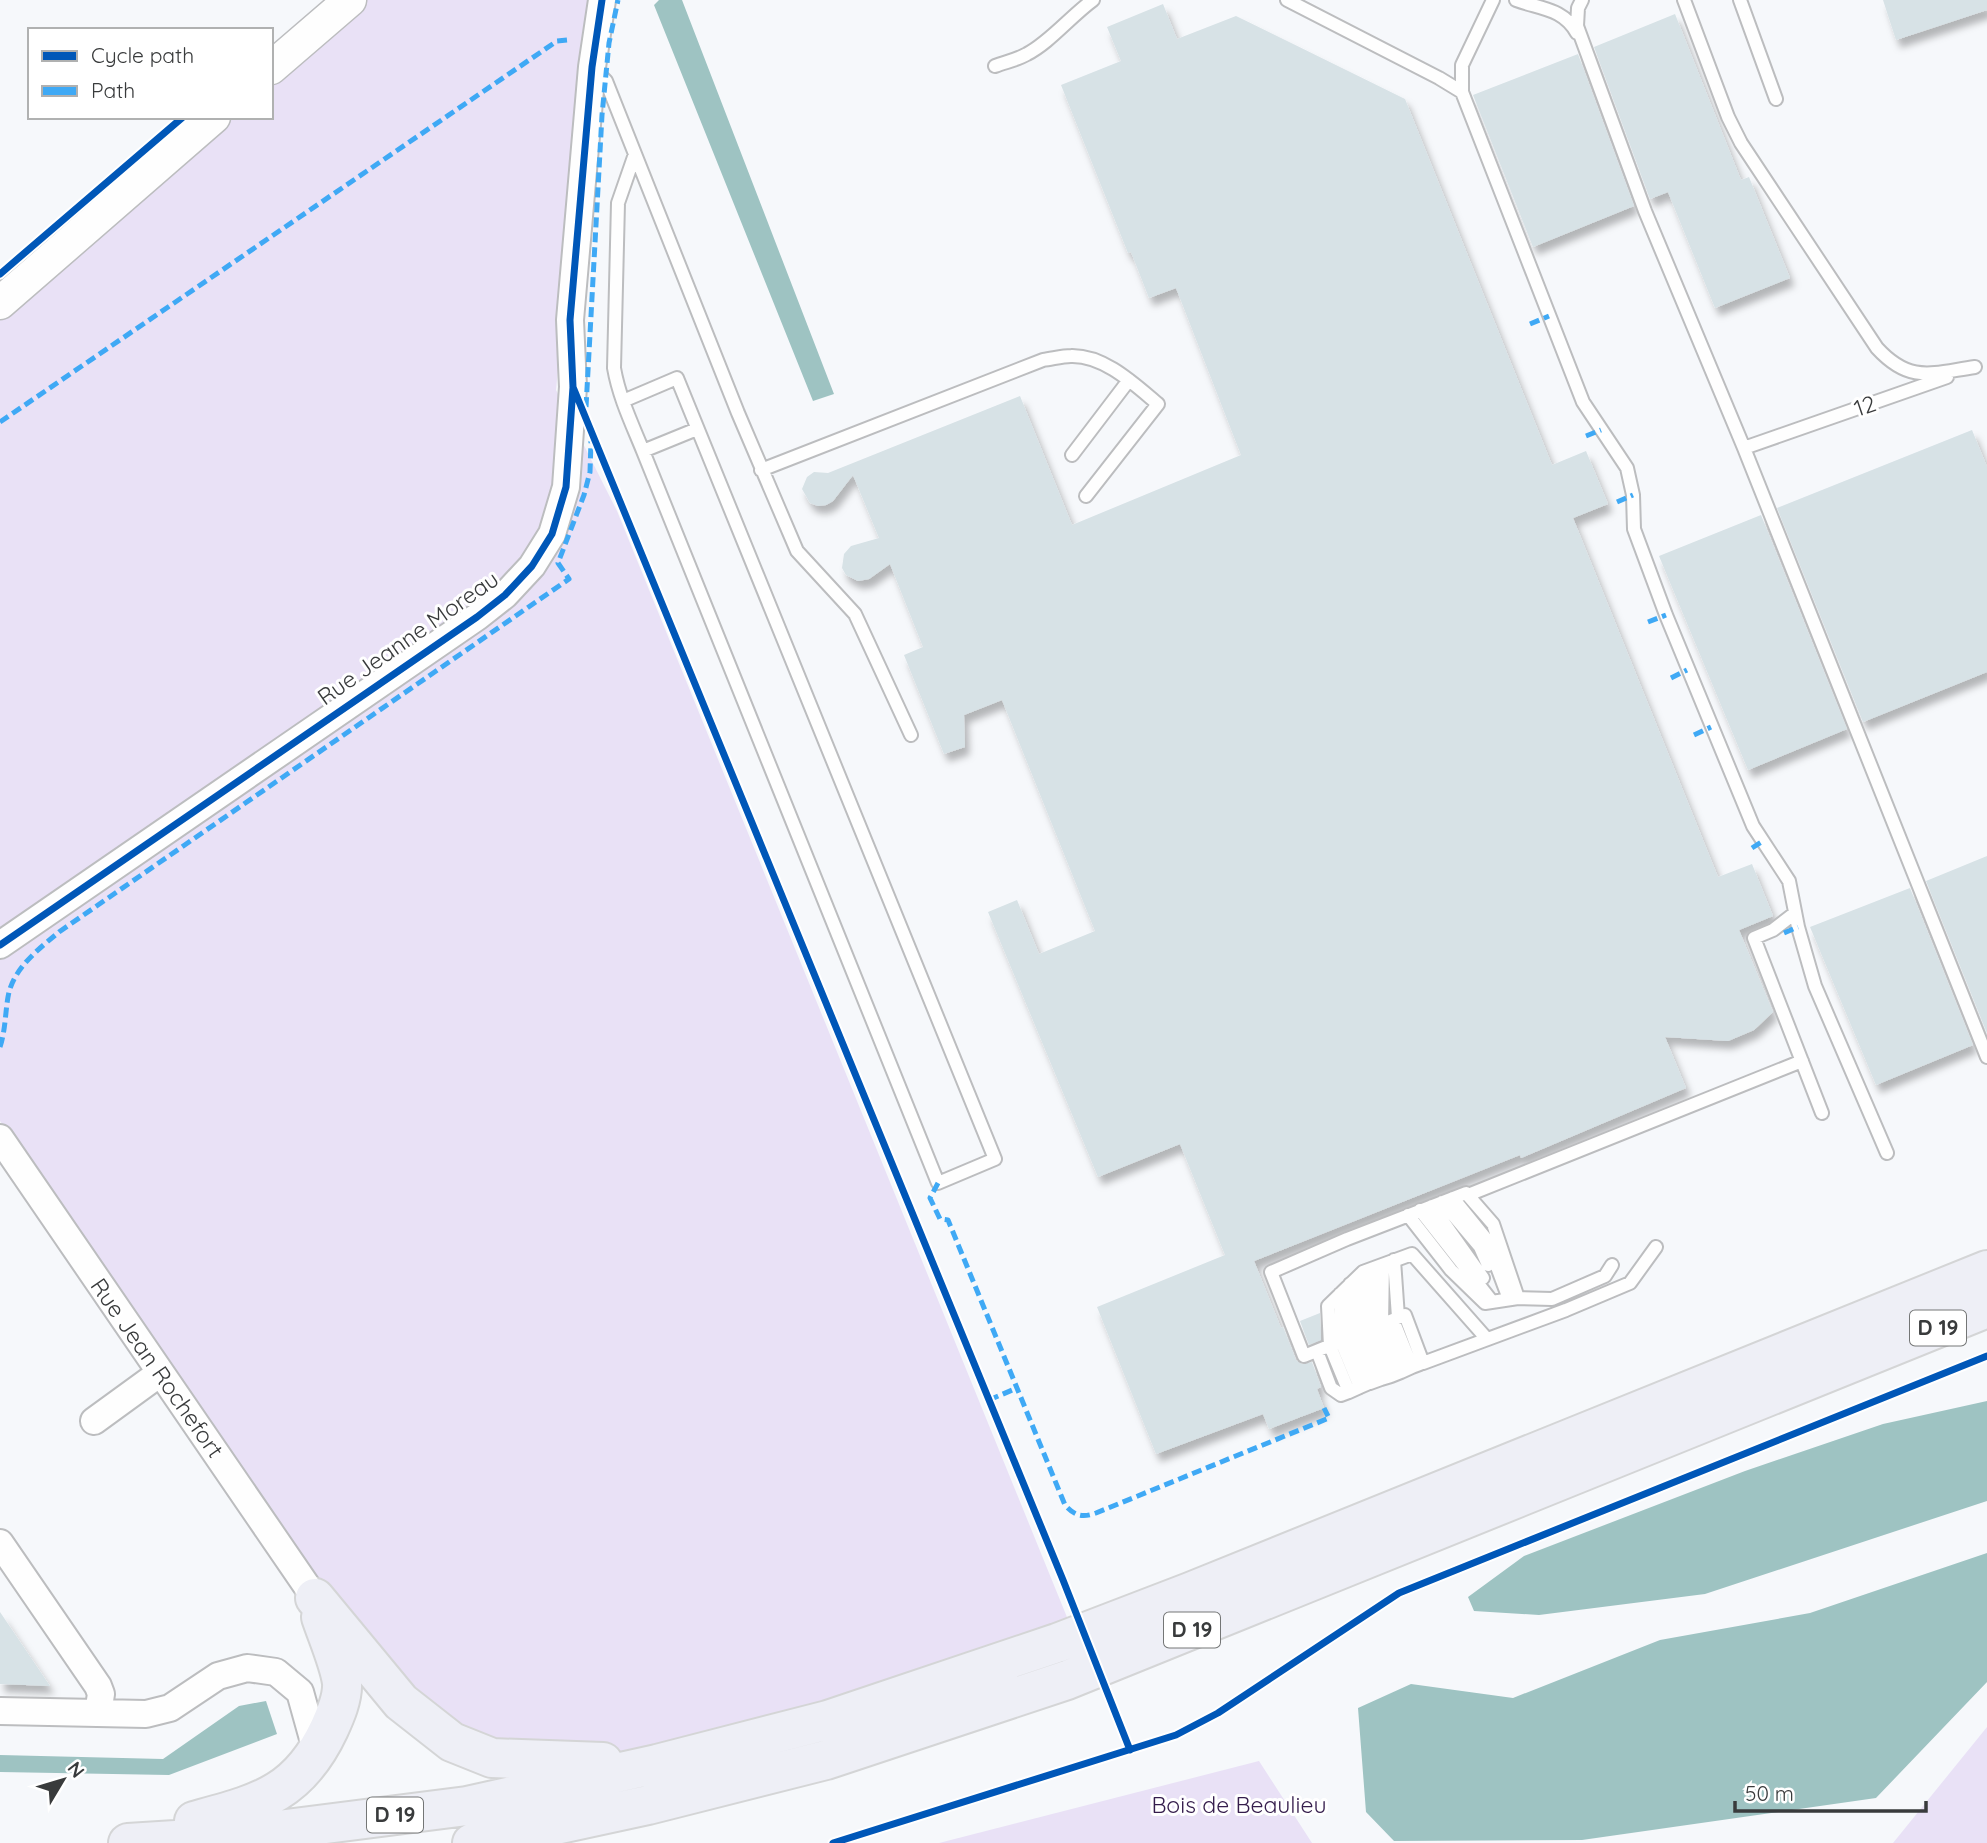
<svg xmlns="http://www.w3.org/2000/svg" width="1987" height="1843" font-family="Quicksand,sans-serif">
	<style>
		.green { fill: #e9e1f6 }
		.water { fill: #9ec3c2 }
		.building { fill: #d7e2e6; filter: url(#shadow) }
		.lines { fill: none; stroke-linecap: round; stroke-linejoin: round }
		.service-casing { stroke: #bcbdbf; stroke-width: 16 }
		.minor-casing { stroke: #bcbdbf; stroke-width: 30 }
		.tertiary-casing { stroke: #bcbdbf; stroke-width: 35 }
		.primary-casing { stroke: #d4d5d6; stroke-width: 42 }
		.service { stroke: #fefefe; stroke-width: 12 }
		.minor { stroke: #fefefe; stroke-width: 26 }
		.tertiary { stroke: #fefefe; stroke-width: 32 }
		.primary { stroke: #eeeff6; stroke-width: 38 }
		.quiet { stroke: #3fa9f5; stroke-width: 5; stroke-dasharray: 10 5; stroke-linecap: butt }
		.cycleway-casing { stroke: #fff; stroke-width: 11 }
		.cycleway { stroke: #0057b8; stroke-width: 7 }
		.labels { text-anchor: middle; stroke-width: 6; stroke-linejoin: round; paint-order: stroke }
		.shield { fill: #fff; stroke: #747676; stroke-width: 2 }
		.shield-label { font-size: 21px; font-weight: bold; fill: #393b3c }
		.street-label { font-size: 23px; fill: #393b3c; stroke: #fff }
		.park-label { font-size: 23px; fill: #351d4c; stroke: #fff }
	</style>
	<defs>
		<filter id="shadow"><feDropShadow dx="4.5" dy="8" stdDeviation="3.5" flood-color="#0004"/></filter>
	</defs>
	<rect width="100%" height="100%" fill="#f6f8fb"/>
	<path class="green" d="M 359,0 L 589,0 L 585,95 L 556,390 L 617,511 L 1071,1627 L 637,1762 L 512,1763 L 406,1688 L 335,1607 L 0,1121 L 0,309 L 224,117 L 271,117 L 271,76 Z
		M 1987,1727 L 1987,1843 L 1893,1843 Z
		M 1259,1761 L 1312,1843 L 939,1843 Z"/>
	<path class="water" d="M 659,0 L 682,0 L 834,394 L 813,401 L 654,5 Z
		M 1987,1401 L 1987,1501 L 1705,1594 L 1539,1615 L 1474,1611 L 1468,1597 L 1524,1556 L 1745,1471 L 1883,1424 Z
		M 1987,1553 L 1987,1682 L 1876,1798 L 1582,1840 L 1394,1841 L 1366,1812 L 1358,1708 L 1411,1684 L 1513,1698 L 1660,1640 L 1810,1613 Z
		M 266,1701 L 277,1734 L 169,1775 L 0,1772 L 0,1755 L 163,1759 L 239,1706 Z"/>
	<path class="building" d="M 1883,0 L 1987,0 L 1987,10 L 1896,40 Z
		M 1163,4 L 1177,39 L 1236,16 L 1405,99 L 1552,465 L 1586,451 L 1608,504 L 1573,518 L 1718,877 L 1752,864 L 1773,916 L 1739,930 L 1773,1012 L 1754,1030 L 1728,1041 L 1665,1037 L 1686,1088 L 1521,1158 L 1520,1155 L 1254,1261 L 1281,1328 L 1283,1327 L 1296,1360 L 1302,1364 L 1312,1362 L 1321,1387 L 1317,1389 L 1324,1408 L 1269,1429 L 1263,1414 L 1156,1454 L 1097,1307 L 1225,1255 L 1180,1144 L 1098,1177 L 988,912 L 1017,900 L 1039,954 L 1095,931 L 1002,700 L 964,715 L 965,747 L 944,754 L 904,655 L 923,647 L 890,564 L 869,579 L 858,581 L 846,575 L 842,568 L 844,554 L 851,546 L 879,538 L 853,475 L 833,501 L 826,505 L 818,506 L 810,503 L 802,489 L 807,477 L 814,472 L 828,473 L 1020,396 L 1072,525 L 1241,455 L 1176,288 L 1149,298 L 1131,252 L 1128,253 L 1061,85 L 1121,61 L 1107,27 Z
		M 1675,14 L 1741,180 L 1749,177 L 1790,278 L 1715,308 L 1668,192 L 1650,199 L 1594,47 Z
		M 1578,54 L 1634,206 L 1533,247 L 1473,95 Z
		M 1972,430 L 1987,467 L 1987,672 L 1863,722 L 1777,508 Z
		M 1761,515 L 1847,729 L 1748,770 L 1659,556 Z
		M 1987,856 L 1987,1033 L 1926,881 Z
		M 1910,888 L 1973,1045 L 1876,1085 L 1810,927 Z
		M 1320,1313 L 1321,1340 L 1309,1345 L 1300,1321 Z
		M 0,1612 L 50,1686 L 0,1684 Z"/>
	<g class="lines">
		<defs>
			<path id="service" d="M 1287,0 L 1439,78 L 1462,92
				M 1493,0 L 1462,65 L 1462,92 L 1583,402 L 1627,468 L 1633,495 L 1634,529 L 1666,615 L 1753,826 L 1789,881 L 1798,927 L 1815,986 L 1887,1153
				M 1516,0 C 1540,9 1563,8 1577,33
				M 1582,0 L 1578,8 L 1577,26 L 1645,211 L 1744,448 L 1987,1057
				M 1684,0 L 1728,117 L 1741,143 L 1877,348 C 1910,384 1932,373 1975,367
				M 1740,0 L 1776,99
				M 995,66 C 1005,62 1017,60 1027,54 C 1049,43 1071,16 1093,0
				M 593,68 L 606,81 L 738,413 L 797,551 L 855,614 L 911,735
				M 623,401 L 677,378 L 995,1159 L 938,1183 L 643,451 C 632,424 619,397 614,368 L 618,203 L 635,154
				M 1744,448 L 1947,377
				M 643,451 L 697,429
				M 1072,455 L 1129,380
				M 761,470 L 1043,360 C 1052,359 1062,356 1071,356 C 1104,355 1134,384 1158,404 L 1086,496
				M 1795,913 L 1773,930 L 1754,938 L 1822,1113
				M 1468,1195 L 1802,1061
				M 1453,1198 L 1487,1240 L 1509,1299
				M 1442,1202 L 1480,1247 L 1488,1265
				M 1432,1206 L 1483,1278
				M 1420,1210 L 1490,1299
				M 1408,1215 L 1451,1270 L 1485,1303 L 1518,1298 L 1552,1299 L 1605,1276 L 1612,1265
				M 1394,1260 L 1398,1317
				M 1383,1265 L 1382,1324 L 1401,1372 L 1412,1367
				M 1371,1269 L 1372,1328 L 1391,1376 L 1401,1372
				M 1360,1275 L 1362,1332 L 1381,1379 L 1391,1376
				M 1350,1284 L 1352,1337 L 1370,1383 L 1381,1379
				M 1340,1294 L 1341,1341 L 1360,1387 L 1367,1384
				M 1518,1298 L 1493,1224 L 1466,1193 L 1347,1239 L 1271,1272 L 1304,1356 L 1405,1315 L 1423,1363 L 1566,1310 L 1630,1283 L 1656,1247
				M 1393,1320 L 1412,1367 L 1420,1364
				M 1317,1351 L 1331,1388 L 1341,1395 L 1349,1392
				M 1360,1387 L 1349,1392 L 1330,1346 L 1328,1306 L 1363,1272 L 1412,1254 L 1487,1339"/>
			<path id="minor" d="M 0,945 L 477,617 L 505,595 L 532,566 L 552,534 L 566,487 L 573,387 L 570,320 L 592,67 L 602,0
				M 0,1138 L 315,1598
				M 94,1421 L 160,1373
				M 0,1543 L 98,1686 L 101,1694 L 98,1713
				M 0,1711 L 146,1714 L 170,1708 L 218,1676 L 247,1668 L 276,1672 L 300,1692 L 317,1753"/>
			<path id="tertiary" d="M 271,68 L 350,0
				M 0,303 L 214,117"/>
			<path id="primary" d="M 315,1598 L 401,1702 L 452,1742 L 492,1758 L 603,1762
				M 194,1821 C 259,1803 298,1795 329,1729 C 335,1716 343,1698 342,1683 C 340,1665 327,1635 321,1617
				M 128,1843 L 223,1837 L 467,1806 L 657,1764 L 828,1720 L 1057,1643 L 1190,1592 L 1987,1270
				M 472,1843 L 648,1805 L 826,1760 L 1067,1680 L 1987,1308"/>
		</defs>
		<use href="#service" class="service-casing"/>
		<use href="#minor" class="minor-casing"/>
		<use href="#tertiary" class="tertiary-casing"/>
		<use href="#primary" class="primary-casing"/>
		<use href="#service" class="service"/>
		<use href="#minor" class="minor"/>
		<use href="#tertiary" class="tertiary"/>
		<use href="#primary" class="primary"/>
		<path class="quiet" d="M 1530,324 L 1549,316
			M 586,407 L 602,115 L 609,43 L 618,0
			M 0,422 L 557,41 L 567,40
			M 1586,436 L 1601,430
			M 1617,502 L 1633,495
			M 1648,622 L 1666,615
			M 1671,678 L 1687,670
			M 1694,735 L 1711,727
			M 1752,848 L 1763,841
			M 1784,933 L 1798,927
			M 0,1047 C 6,1029 5,1010 9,992 C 16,966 40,948 59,932 L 569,579 L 558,563 L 584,495 L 590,472 L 591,441
			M 938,1183 L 930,1198 L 940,1219 L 948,1220 L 1065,1505 C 1075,1516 1082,1518 1096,1513 L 1329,1418 L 1324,1408
			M 989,1400 L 1017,1388"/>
		<defs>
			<path id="cycleway" d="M 0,274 L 183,117
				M 573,387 L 1063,1580 L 1130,1750
				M 0,945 L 477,617 L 505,595 L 532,566 L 552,534 L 566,487 L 573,387 L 570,320 L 592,67 L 602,0
				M 833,1843 L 1176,1735 L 1218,1713 L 1399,1593 L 1987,1356"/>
		</defs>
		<use href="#cycleway" class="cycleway-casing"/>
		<use href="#cycleway" class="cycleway"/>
	</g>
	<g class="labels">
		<g class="shield">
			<rect x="1910" y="1310.5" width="56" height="35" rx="5"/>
			<rect x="1164" y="1612.5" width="56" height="35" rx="5"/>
			<rect x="367" y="1797.5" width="56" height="35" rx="5"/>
		</g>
		<g class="shield-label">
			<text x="1938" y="1335">D 19</text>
			<text x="1192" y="1637">D 19</text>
			<text x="395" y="1822">D 19</text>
		</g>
		<g class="street-label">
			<text transform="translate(1865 406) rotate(-19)" y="8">12</text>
			<text transform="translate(408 638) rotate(-35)" y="8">Rue Jeanne Moreau</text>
			<text transform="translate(157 1368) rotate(55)" y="8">Rue Jean Rochefort</text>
		</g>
		<g class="park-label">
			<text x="1239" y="1813">Bois de Beaulieu</text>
		</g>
	</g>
	<rect x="28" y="28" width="245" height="91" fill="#ffffff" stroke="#b0b1b1" stroke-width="2"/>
	<rect x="42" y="51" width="35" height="10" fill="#0057b8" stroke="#b0b1b1" stroke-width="2"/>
	<text x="91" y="63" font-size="21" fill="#393b3c">Cycle path</text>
	<rect x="42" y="86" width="35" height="10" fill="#3fa9f5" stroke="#b0b1b1" stroke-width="2"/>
	<text x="91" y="98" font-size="21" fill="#393b3c">Path</text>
	<g transform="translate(63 1780) rotate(52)" stroke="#ffffff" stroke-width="5" paint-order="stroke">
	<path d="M0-5L12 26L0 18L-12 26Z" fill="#393b3c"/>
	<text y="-10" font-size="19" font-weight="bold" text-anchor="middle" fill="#393b3c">N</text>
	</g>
	<path d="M1735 1801v10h191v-10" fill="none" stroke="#393b3c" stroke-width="3.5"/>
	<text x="1745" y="1801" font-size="21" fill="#393b3c" stroke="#ffffff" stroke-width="5" paint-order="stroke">50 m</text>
</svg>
